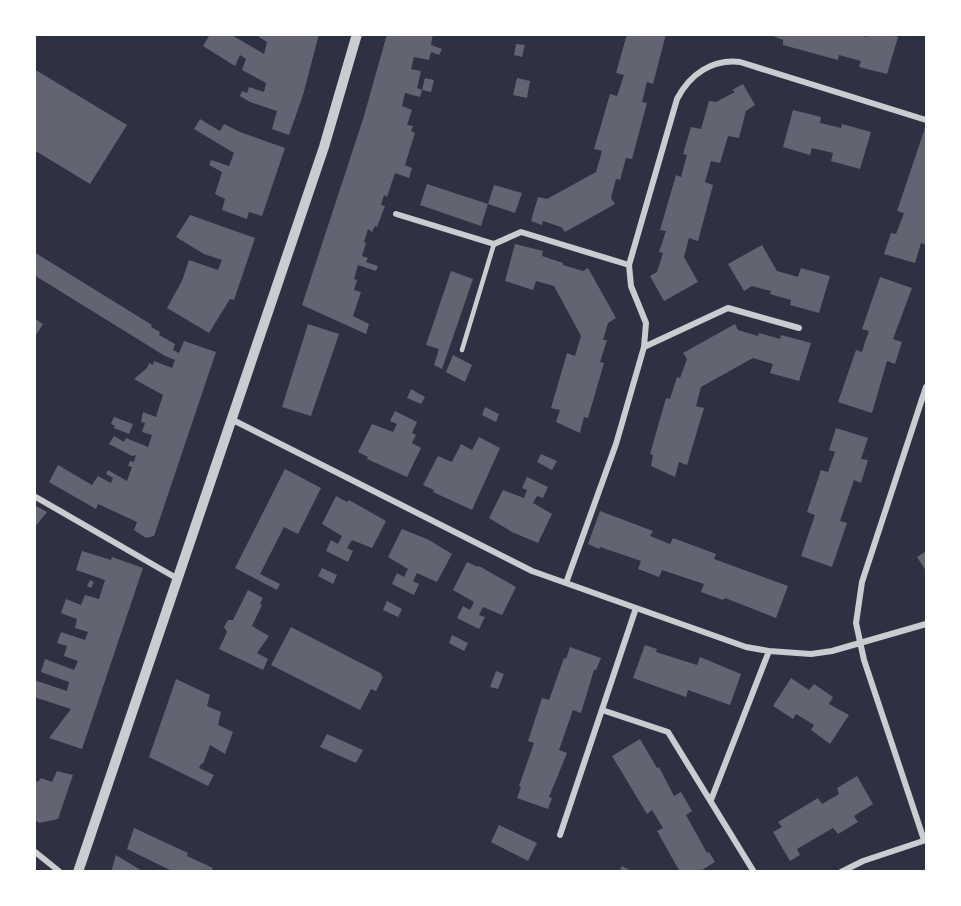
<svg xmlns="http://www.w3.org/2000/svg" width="961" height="906" font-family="Spectral,serif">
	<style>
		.building { fill: #626471 }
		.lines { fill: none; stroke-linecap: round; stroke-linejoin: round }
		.service { stroke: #caccd0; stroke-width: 4.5 }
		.minor { stroke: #caccd0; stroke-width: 6 }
		.tertiary { stroke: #caccd0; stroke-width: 10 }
	</style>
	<rect width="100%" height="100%" fill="#2d3142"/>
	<path class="building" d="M 210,34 L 230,34 L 264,54 L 267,42 L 259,37 L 260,34 L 319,34 L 303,95 L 289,135 L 272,129 L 277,111 L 250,102 L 240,96 L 242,91 L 247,93 L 249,87 L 264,92 L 266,83 L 242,70 L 246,59 L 240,55 L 235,66 L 203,46 Z
		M 387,34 L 433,34 L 431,45 L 442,49 L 439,55 L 431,52 L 429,60 L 414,57 L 411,69 L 421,71 L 417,88 L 422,90 L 420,97 L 405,93 L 402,106 L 412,110 L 407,125 L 413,126 L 411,131 L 415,133 L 405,165 L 412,168 L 409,178 L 395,173 L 387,197 L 384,195 L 381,205 L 385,206 L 377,227 L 375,226 L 372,232 L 368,229 L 364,242 L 366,243 L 362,256 L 368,258 L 366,262 L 378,266 L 376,271 L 358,265 L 354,279 L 357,280 L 354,290 L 361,292 L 353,316 L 369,324 L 366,334 L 302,305 L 364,116 Z
		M 627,34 L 666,34 L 653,84 L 647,82 L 642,102 L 647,103 L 632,159 L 626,158 L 620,180 L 616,179 L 615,183 L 611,198 L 615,204 L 565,232 L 561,227 L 543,221 L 542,225 L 531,221 L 538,197 L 547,199 L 596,172 L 602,151 L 594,149 L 610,94 L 617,96 L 624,75 L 616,73 Z
		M 768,34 L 857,34 L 867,37 L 868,34 L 890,34 L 898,37 L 887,74 L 859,67 L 861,61 L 839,55 L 838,60 L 783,45 L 783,40 Z
		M 516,44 L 525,45 L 522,57 L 514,55 Z
		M 34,69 L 127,125 L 90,184 L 34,150 Z
		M 425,78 L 434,80 L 431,92 L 422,90 Z
		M 517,78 L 530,81 L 527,98 L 513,95 Z
		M 743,84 L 755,105 L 746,111 L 739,138 L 728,136 L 720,163 L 711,161 L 705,182 L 713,185 L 698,241 L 689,238 L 684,257 L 698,282 L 664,301 L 650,276 L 657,272 L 663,253 L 659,252 L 666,231 L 660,230 L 676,175 L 681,177 L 687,155 L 683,154 L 691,127 L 701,129 L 709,101 L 716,102 L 735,92 L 732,90 Z
		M 793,110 L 821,117 L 820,123 L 841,128 L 842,124 L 871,132 L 860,169 L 831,161 L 833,153 L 812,148 L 810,155 L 783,147 Z
		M 200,119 L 220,131 L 224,124 L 240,132 L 285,148 L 262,216 L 249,212 L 247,219 L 222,210 L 225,199 L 215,194 L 222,172 L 209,165 L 211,160 L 229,166 L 234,153 L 194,129 Z
		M 926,125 L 926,245 L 921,243 L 915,263 L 884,254 L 891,233 L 896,234 L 904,213 L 897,211 Z
		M 427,184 L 488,204 L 481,226 L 420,205 Z
		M 494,185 L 522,193 L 515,213 L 488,204 Z
		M 190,215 L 255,238 L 234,300 L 230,299 L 209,333 L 167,308 L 182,281 L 189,260 L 218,270 L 222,260 L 204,254 L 176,237 Z
		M 515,244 L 543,251 L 542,256 L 563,263 L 563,265 L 583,271 L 588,268 L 616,318 L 608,323 L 603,340 L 607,340 L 600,362 L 604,363 L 588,418 L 584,417 L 580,433 L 556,422 L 560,410 L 551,408 L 567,353 L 575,356 L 581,336 L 554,286 L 536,281 L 533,290 L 505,281 Z
		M 762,245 L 777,271 L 798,277 L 801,268 L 830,276 L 819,313 L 790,305 L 791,300 L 770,294 L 771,291 L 752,286 L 744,291 L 728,264 Z
		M 34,252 L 152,325 L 151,327 L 160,332 L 159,335 L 175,344 L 173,350 L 179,353 L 184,341 L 216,352 L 154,536 L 146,538 L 134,530 L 137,522 L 98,504 L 96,509 L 49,482 L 58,465 L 92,485 L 98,476 L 111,483 L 113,478 L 106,474 L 108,470 L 127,481 L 132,467 L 128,466 L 130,461 L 134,462 L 136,455 L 132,456 L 109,444 L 114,436 L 124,442 L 126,438 L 148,447 L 152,435 L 142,432 L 145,423 L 141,422 L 143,412 L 156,417 L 163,395 L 134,379 L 147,368 L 149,363 L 153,365 L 154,361 L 172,368 L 175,360 L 165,356 L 34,275 Z
		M 451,271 L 473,279 L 442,369 L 434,365 L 439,349 L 426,345 Z
		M 880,277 L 912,288 L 893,339 L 902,342 L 895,364 L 887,361 L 872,413 L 838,402 L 856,350 L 862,352 L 865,342 L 869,331 L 862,329 Z
		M 34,318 L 43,324 L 34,338 Z
		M 308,324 L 339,334 L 311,416 L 282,407 Z
		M 735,324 L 738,330 L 758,336 L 759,333 L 780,339 L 781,335 L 811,343 L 799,381 L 770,373 L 773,364 L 753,358 L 701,387 L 696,406 L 704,408 L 687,465 L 679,462 L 675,477 L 651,466 L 653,455 L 650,454 L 666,398 L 670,399 L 677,377 L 680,378 L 687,359 L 683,353 Z
		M 453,355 L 472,365 L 465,382 L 446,372 Z
		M 411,389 L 425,397 L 421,404 L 407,398 Z
		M 485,407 L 499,414 L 496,422 L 482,415 Z
		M 395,411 L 417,422 L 412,433 L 416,435 L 412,443 L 421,448 L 407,477 L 367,459 L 368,457 L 358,452 L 372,424 L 393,432 L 397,424 L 390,421 Z
		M 114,417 L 133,424 L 129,434 L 114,428 L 115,426 L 111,424 Z
		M 836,428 L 868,438 L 861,459 L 868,460 L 861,483 L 854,480 L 840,521 L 847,523 L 832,567 L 801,556 L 815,515 L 807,512 L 821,470 L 828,472 L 835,452 L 829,450 Z
		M 479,437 L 500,448 L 472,510 L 433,492 L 434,490 L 423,485 L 438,456 L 452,462 L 461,444 L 472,450 Z
		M 541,454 L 557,461 L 552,470 L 537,462 Z
		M 285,469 L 321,488 L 298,534 L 284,527 L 260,574 L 280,584 L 277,590 L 235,568 Z
		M 527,477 L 548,487 L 543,498 L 537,496 L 533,503 L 552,514 L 538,543 L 512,532 L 489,518 L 503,490 L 524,498 L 527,490 L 522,488 Z
		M 336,496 L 347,502 L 349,500 L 386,521 L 372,548 L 352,540 L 347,548 L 353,551 L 348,562 L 326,551 L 331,540 L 338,544 L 342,536 L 322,524 Z
		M 34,505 L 47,512 L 34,528 Z
		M 600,511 L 653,531 L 650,536 L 670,544 L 673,538 L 716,554 L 714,559 L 788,586 L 776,618 L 725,598 L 723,600 L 701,592 L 704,584 L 662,570 L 659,577 L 638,569 L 641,561 L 600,547 L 599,549 L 588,544 Z
		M 402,529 L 429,540 L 452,554 L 437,582 L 417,573 L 413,581 L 419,584 L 414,595 L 392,584 L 397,573 L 404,577 L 408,569 L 388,557 Z
		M 82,551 L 111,560 L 112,557 L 143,568 L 82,749 L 49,738 L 71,709 L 34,697 L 34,680 L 67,691 L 69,682 L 41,672 L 45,659 L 74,670 L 78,661 L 64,656 L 67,646 L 57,643 L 61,632 L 85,640 L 88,632 L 75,628 L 77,619 L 61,613 L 66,599 L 81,605 L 85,595 L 99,599 L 105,580 L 76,570 Z
		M 926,551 L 926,571 L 917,557 Z
		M 467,562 L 478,567 L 479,566 L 516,587 L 502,615 L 483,607 L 479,615 L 485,617 L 479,629 L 457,618 L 463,606 L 470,610 L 474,602 L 453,590 Z
		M 322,568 L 337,575 L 333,584 L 318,576 Z
		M 90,580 L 94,582 L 91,588 L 87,586 Z
		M 248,590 L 263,598 L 260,604 L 262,605 L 252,626 L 269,636 L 257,653 L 268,659 L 263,670 L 219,649 L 227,632 L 224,627 L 228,620 L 233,620 Z
		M 387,601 L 402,609 L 398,617 L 383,610 Z
		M 291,627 L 382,674 L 381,676 L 383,677 L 376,691 L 371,689 L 360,710 L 271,665 Z
		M 452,635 L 468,643 L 464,651 L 449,643 Z
		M 645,645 L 657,649 L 656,652 L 697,665 L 700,657 L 741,674 L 730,705 L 688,690 L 686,697 L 633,678 Z
		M 570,647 L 601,658 L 596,670 L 594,670 L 581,713 L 573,710 L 559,750 L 567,753 L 549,797 L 552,798 L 548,809 L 517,798 L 521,787 L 519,786 L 534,743 L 528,741 L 542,698 L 549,700 L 564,658 L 566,659 Z
		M 496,671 L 504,674 L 498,689 L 490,687 Z
		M 791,678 L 809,690 L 814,684 L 833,697 L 829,704 L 849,715 L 830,744 L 811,730 L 814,725 L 796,714 L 793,719 L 773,706 Z
		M 176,679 L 210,695 L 207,706 L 221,712 L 218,725 L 233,732 L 225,754 L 210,745 L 203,764 L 202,763 L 199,768 L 214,775 L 208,786 L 149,757 Z
		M 327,734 L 363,750 L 356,763 L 320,747 Z
		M 640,739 L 657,768 L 659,767 L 674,796 L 681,792 L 692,811 L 686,815 L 707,853 L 709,852 L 715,862 L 699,872 L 680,872 L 657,831 L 663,828 L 652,810 L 647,814 L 612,756 Z
		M 57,771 L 73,775 L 58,819 L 39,823 L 34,819 L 34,779 L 38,782 L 41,778 L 52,782 Z
		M 857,776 L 873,804 L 854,816 L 858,822 L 838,834 L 833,828 L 797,849 L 800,855 L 790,861 L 773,832 L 782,827 L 778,822 L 818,798 L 822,804 L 839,794 L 837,788 Z
		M 499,825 L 537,843 L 528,861 L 491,842 Z
		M 134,828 L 188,853 L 187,856 L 213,868 L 211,872 L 174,872 L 127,849 Z
		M 116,855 L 144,872 L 111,872 Z
		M 622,866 L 633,872 L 619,872 Z"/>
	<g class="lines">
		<path class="service" d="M 462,350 L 494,244"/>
		<path class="minor" d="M 396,214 L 494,244 L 521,232 L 629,265
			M 644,347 L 728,308 L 799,328
			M 231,419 L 532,571 L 746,647 L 769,651 L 811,654 L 832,651 L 926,624
			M 34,496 L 178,579
			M 566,583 L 616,444 L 644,347 L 646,323 L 631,286 L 629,265 L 677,99 C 690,74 712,59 740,62 L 926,120
			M 602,710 L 668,732 L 754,872
			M 711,800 L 769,651
			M 560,835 L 636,608
			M 924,840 L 864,660 L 856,623 L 862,582 L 926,387
			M 34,851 L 60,872
			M 841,872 L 863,861 L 926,840"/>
		<path class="tertiary" d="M 78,872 L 324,147 L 357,34"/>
	</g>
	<rect width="961" height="906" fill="none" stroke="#ffffff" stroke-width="72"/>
</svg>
